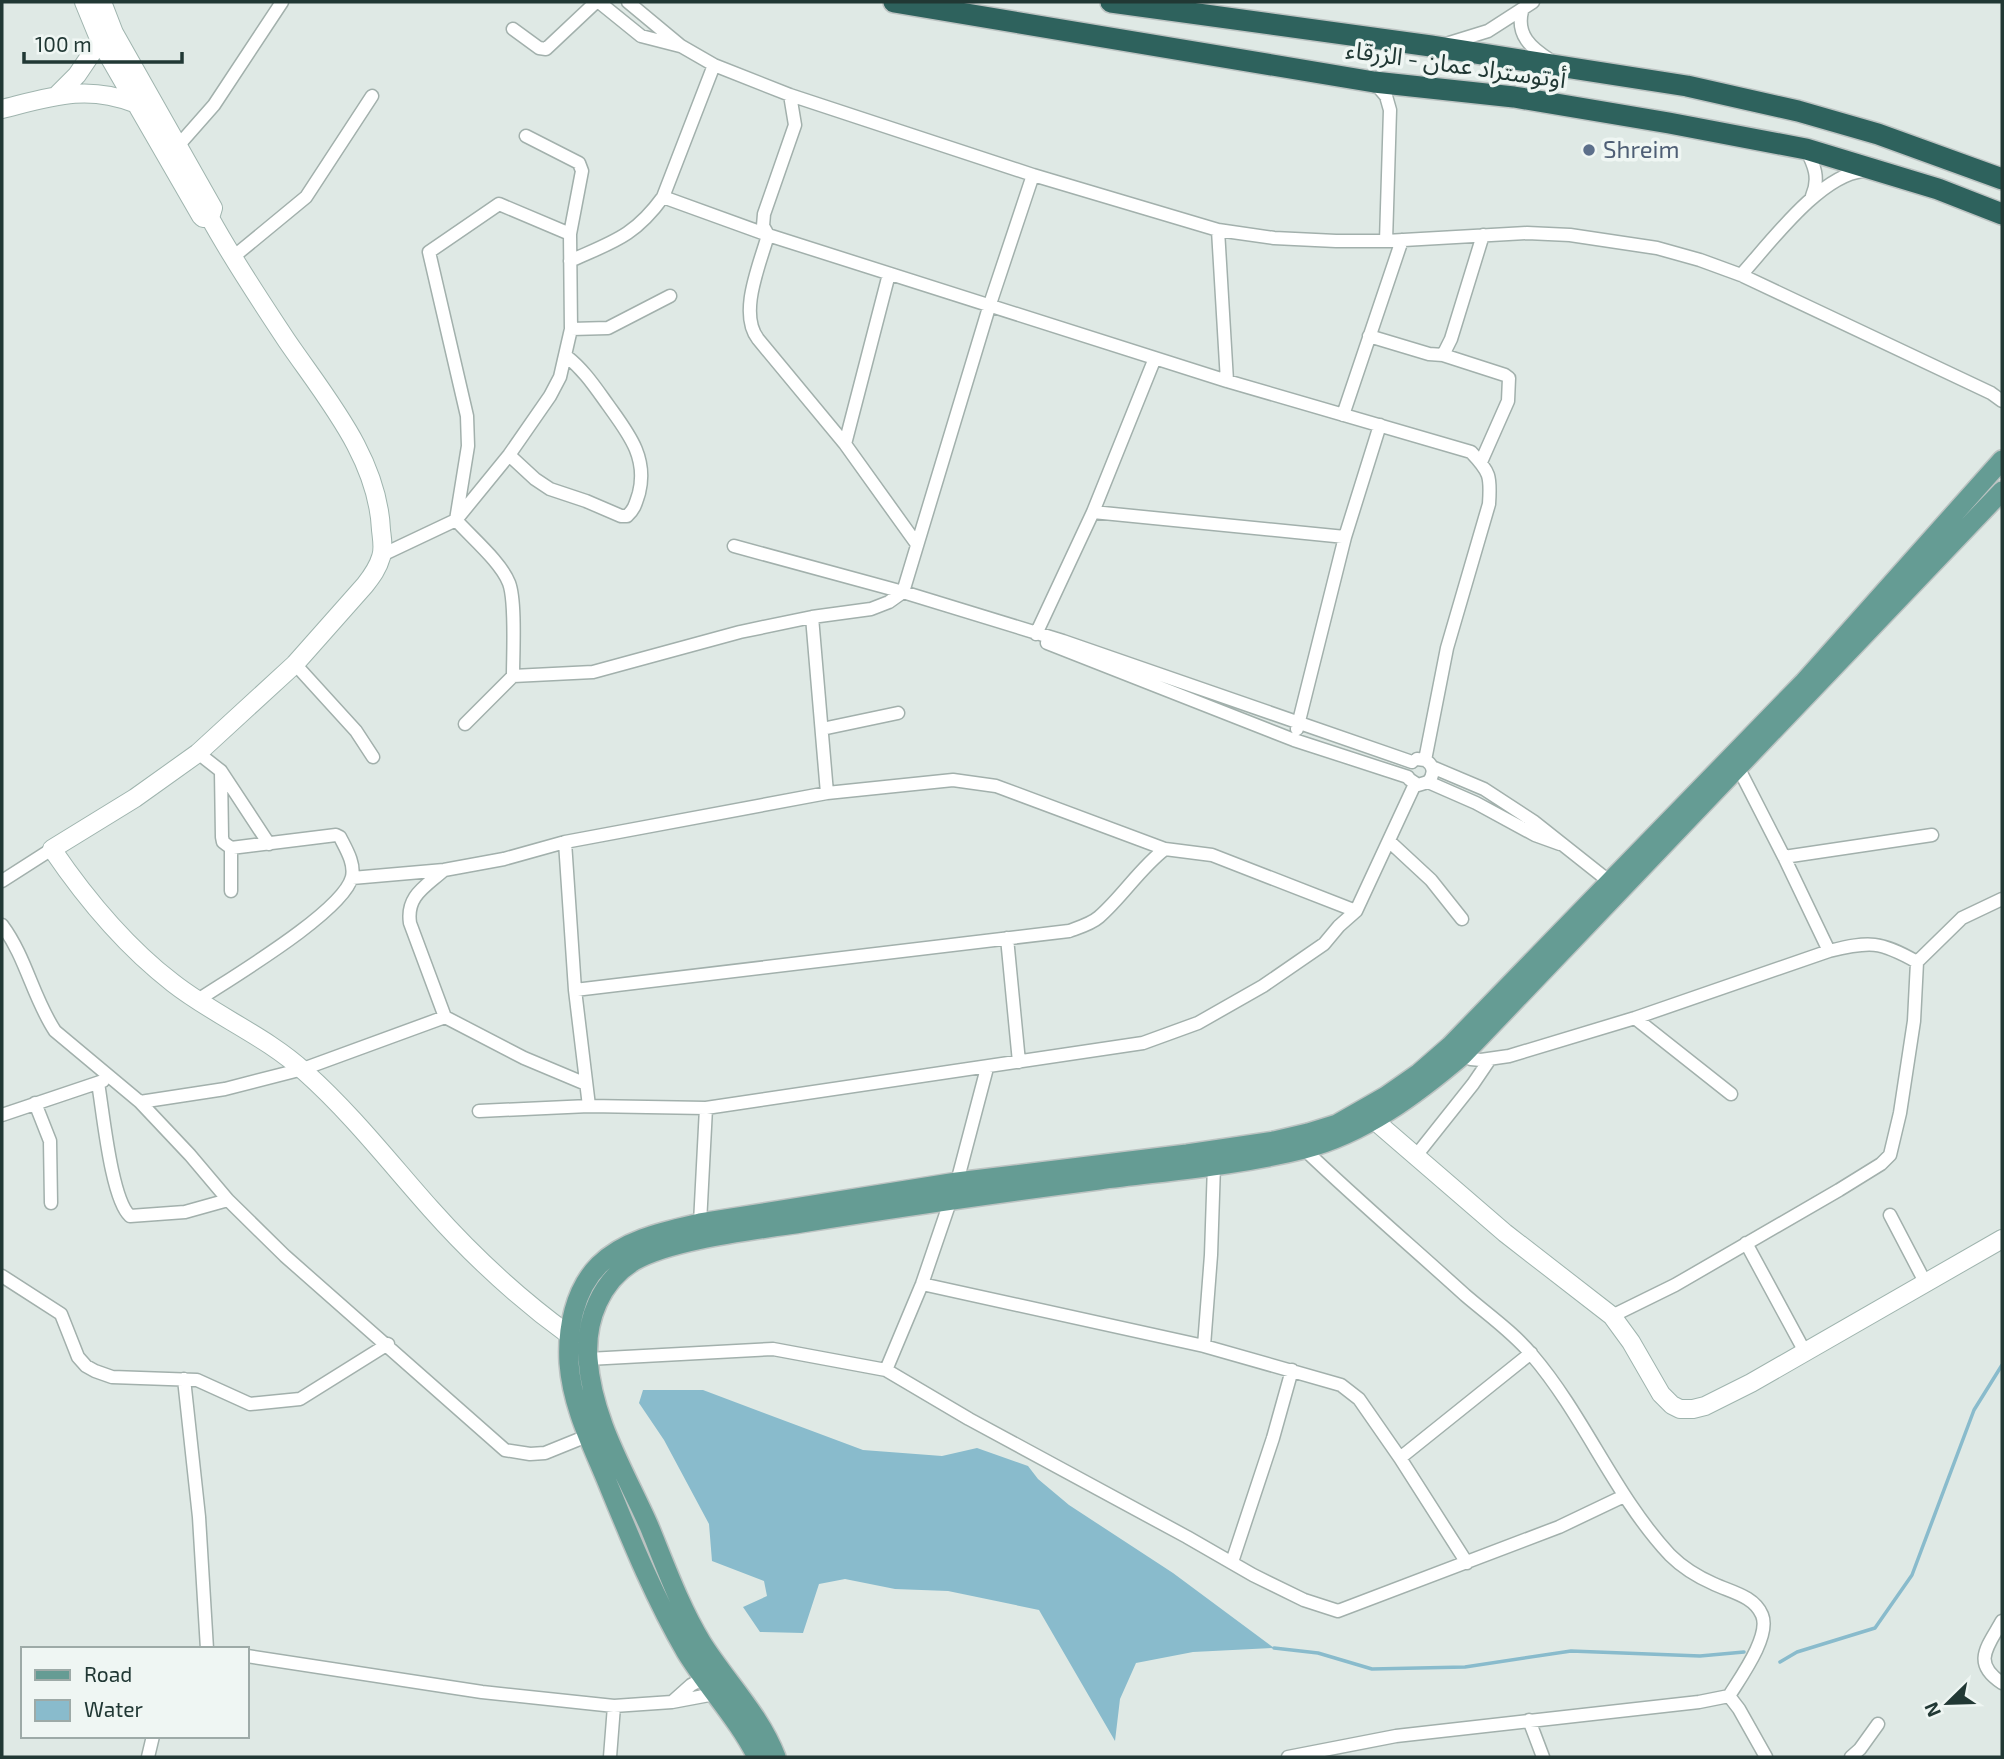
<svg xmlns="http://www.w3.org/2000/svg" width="2004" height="1759" font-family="'Exo 2','Noto Sans Arabic',sans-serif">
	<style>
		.water { fill: #89bbcc }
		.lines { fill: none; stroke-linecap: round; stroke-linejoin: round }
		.stream { stroke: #89bbcc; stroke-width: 3.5 }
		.street-casing { stroke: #a2b0ac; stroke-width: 15 }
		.secondary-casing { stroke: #9fb4ae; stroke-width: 20 }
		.primary-casing { stroke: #bcc3c2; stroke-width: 22 }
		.highway-casing { stroke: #bcc3c2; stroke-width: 24 }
		.street { stroke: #fff; stroke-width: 12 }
		.secondary { stroke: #fff; stroke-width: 18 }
		.primary { stroke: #659c94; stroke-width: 19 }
		.highway { stroke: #2e625d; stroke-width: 21 }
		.service-dot { fill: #5c6f8a; stroke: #eff6f3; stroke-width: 2.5 }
		.labels { text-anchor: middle; stroke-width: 7; stroke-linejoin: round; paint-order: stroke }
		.street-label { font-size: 24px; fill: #213834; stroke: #eff6f3 }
		.service-label { font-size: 24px; fill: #4e5e75; stroke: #eff6f3; text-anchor: start }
	</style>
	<rect width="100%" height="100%" fill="#dfe9e5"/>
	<path class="water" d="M 643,1390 L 703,1390 L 863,1450 L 942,1456 L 977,1448 L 1028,1466 L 1038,1479 L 1069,1505 L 1173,1573 L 1274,1648 L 1193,1652 L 1136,1663 L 1120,1699 L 1115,1741 L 1039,1610 L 948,1591 L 895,1589 L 845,1579 L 819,1584 L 803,1633 L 760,1632 L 743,1607 L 767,1596 L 764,1581 L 712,1561 L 709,1524 L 664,1440 L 639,1403 Z"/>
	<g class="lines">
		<path class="stream" d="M 1274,1648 L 1318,1653 L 1372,1669 L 1465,1667 L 1571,1651 L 1700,1656 L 1744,1652
			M 1780,1662 L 1797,1652 L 1875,1628 L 1912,1575 L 1974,1410 L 2002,1365"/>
		<defs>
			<path id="street" d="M 599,2 L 641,36 L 680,46
				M 628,2 L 681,46 L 714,65 L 790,95 L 1033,175 L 1218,230 L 1274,238 L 1336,241 L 1386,241 L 1527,233 L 1570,235 L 1657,248 L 1700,260 L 1741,275 L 1991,393 L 2002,401
				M 1522,11 C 1516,35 1531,48 1550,60
				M 513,29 L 539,48 L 546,49 L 596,2
				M 1446,44 L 1488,31 L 1533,2
				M 1374,82 L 1386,96 L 1390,110 L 1386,241
				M 790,95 L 795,125 L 764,214 L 763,226 L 768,235 C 760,264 738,313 758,339 L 845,444 L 916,543
				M 177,147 L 214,105 L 282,2
				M 1806,149 C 1814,165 1820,178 1812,196
				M 663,197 L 768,235 L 1227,381 L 1471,452 C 1490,472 1491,476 1489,504 L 1447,648 L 1425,760
				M 1218,230 L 1227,381
				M 232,258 L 306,197 L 372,96
				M 570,261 C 612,242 634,237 663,197 L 714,65
				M 1741,275 C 1770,243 1820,175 1863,171
				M 571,329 L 608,328 L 670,296
				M 1369,336 L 1429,354 L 1443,355 L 1451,339 L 1483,235
				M 1443,355 L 1505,375 L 1509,378 L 1508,401 L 1481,462
				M 1343,415 L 1402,240
				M 845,444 L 889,274
				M 509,455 L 535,479 L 550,489 L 586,501 L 621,516 L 627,516 C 635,509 636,502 639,493 C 648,457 628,433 608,405 C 595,387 584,370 566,356
				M 1093,512 L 1345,537
				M 734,546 L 903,592 L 1063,641 L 1412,762
				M 382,555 L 456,520 L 509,455 L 550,396 L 560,377 L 571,329 L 570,234 L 582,171 L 579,163 L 526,136
				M 812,617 L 827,793
				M 1036,634 L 1093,512 L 1155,358
				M 1047,643 L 1294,740 L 1408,777
				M 295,664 L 356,731 L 373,757
				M 513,676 C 513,654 516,601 509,583 C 501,562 471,537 456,520 L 468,446 L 467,416 L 429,252 L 499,204 L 570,234
				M 465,724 L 513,676 L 593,672 L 740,632 L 812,617 L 871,609 L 889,602 L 903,592 L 990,304 L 1033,175
				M 822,729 L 898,713
				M 1297,729 L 1345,537 L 1380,425
				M 198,753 L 221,771 L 269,844
				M 1417,759 L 1425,760 C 1434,765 1435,774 1428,782
				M 1432,767 L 1484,789 L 1533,821 L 1615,886
				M 1739,769 L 1784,857 L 1829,951
				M 221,772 L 222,837 L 223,842 L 231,848
				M 1409,779 L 1418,785 L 1428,782 L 1476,803 L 1535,835 L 1560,844
				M 565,842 L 575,990 L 589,1106
				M 1390,842 L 1431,880 L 1462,919
				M 1784,857 L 1932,835
				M 352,878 L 444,870 L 504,859 L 565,842 L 827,793 L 953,780 L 996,786 L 1165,849
				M 2,881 L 52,849
				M 2,925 C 26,957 33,998 55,1031 L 140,1102 L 190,1155 L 228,1200 L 285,1256 L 505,1450 L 530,1454 L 545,1453 L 587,1436
				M 1007,938 L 1019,1062
				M 575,990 L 1069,931 C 1080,927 1091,924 1099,917 C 1123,896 1140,868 1165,849 L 1212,855 L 1356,911
				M 198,1000 C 231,978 343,912 352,877 C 355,863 346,849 340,837 L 336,835 L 231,848 L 231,891
				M 445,1017 L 524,1058 L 586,1084
				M 1635,1018 L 1731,1094
				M 1459,1052 L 1471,1059 L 1481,1060 L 1509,1056 L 1635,1018 L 1829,951 C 1870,941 1880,941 1917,962
				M 98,1083 C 103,1111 111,1199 130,1216 L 185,1212 L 228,1200
				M 140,1102 L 225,1089 L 303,1069 L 445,1017 L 410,923 C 406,896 425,887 444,870
				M 35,1103 L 50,1141 L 51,1203
				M 479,1111 L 589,1106 L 706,1108 L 1143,1043 L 1198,1023 L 1263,986 L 1324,944 L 1339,926 L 1356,911 L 1415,784
				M 2,1115 L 103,1081
				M 1415,1157 L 1473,1084 L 1490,1059
				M 957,1182 L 987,1068
				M 1890,1215 L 1925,1282
				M 700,1223 L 706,1108
				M 1746,1243 L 1805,1352
				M 2,1276 L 61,1314 L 78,1357 L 86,1366 L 95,1371 L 112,1377 L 197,1380 L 250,1404 L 300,1399 L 388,1344
				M 922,1284 L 1204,1346 L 1341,1385 L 1359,1399 L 1400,1458 L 1467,1563
				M 1612,1316 L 1675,1285 L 1839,1190 L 1881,1164 L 1890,1155 L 1900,1113 L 1914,1021 L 1917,962 L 1962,918 L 2002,899
				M 1204,1346 L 1211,1255 L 1214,1165
				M 588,1359 L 773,1349 L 886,1370 L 969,1419 L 1187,1537 L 1253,1575 L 1304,1600 L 1338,1611 L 1559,1527 L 1624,1496
				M 886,1370 L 922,1284 L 951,1199
				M 184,1379 L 199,1517 L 207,1649
				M 1400,1458 L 1531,1353
				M 1232,1562 L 1273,1438 L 1292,1370
				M 2002,1621 C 1988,1646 1971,1663 2002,1683
				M 247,1656 L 482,1692 L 614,1706 L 672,1702 L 720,1693
				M 1729,1696 L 1739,1709 L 1766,1757
				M 672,1702 L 691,1685 L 708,1676
				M 1529,1720 L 1543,1757
				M 148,1757 L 153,1736
				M 610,1757 L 614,1706
				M 1288,1757 L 1396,1736 L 1699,1702 L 1729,1696 C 1740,1678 1771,1636 1762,1615 C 1754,1596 1731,1592 1714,1584 C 1698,1577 1683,1568 1670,1555 C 1614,1495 1585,1417 1532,1355 C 1513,1332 1487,1314 1465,1295 C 1411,1246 1356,1199 1304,1149
				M 1851,1757 L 1860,1749 L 1878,1724"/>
			<path id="secondary" d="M 84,2 L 100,41 L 201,216 L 203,218 L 210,218 L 213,208 L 114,33 L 102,2
				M 57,95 L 77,75 L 100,41
				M 2,109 C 50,97 86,84 134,103
				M 210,218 C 233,260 260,300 287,341 C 326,398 378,458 381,530 C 382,539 384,549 381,557 C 378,568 372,576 365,585 L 295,664 L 198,753 L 135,798 L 52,849 C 86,899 125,946 173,983 C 215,1016 266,1036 305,1072 C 352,1114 390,1163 431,1209 C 471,1254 521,1300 569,1335
				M 1374,1120 L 1505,1233 L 1612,1316 L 1631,1342 L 1661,1394 L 1672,1405 L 1680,1409 L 1693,1409 L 1705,1406 L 1751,1383 L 2002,1239"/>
			<path id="primary" d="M 757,1757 C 738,1719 708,1688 686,1652 C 655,1599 631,1540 608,1484 C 592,1445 572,1406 569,1363 C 567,1330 574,1290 599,1265 C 625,1239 666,1231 700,1223 L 957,1182 L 1187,1154 L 1274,1141 L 1308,1133 L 1337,1124 L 1386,1096 L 1419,1073 L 1450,1046 L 1804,682 L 2002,460
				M 776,1757 C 760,1715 726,1681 702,1643 C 680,1607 665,1565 649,1526 C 625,1472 592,1419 588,1359 C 585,1320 601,1281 634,1261 C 672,1239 757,1230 801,1223 C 900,1207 999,1193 1099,1180 C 1167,1171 1237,1166 1304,1149 C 1364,1134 1417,1094 1463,1055 L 2002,491"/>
			<path id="highway" d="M 894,2 L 1374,82 L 1514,97 L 1669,123 L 1806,149 L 1938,189 L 2002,214
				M 1111,2 L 1431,46 L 1687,86 L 1798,111 L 1878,134 L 2002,179"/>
		</defs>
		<use href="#street" class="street-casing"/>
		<use href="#secondary" class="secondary-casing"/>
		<use href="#primary" class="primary-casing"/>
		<use href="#highway" class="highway-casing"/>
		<use href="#street" class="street"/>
		<use href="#secondary" class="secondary"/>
		<use href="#primary" class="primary"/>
		<use href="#highway" class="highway"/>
	</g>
	<circle class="service-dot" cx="1589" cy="150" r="7"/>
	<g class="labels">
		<g class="street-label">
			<text transform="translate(1456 65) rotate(8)" y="8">أوتوستراد عمان - الزرقاء</text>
		</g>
		<g class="service-label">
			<text x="1603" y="158">Shreim</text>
		</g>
	</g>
	<rect width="2004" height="1759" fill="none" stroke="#213834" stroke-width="7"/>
	<rect x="21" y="1647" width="228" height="91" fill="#eff6f3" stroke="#9daaa7" stroke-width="2"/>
	<rect x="35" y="1670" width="35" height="10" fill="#659c94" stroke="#9daaa7" stroke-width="2"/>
	<text x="84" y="1682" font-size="21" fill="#213834">Road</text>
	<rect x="35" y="1700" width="35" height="21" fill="#89bbcc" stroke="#9daaa7" stroke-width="2"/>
	<text x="84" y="1717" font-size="21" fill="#213834">Water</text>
	<g transform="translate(1948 1703) rotate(247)" stroke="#eff6f3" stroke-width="5" paint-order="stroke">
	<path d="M0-5L12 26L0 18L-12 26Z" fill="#213834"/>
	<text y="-10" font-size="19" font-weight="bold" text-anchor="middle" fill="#213834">N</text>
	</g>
	<path d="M24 52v10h158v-10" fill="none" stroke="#213834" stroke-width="3.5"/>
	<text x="35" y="52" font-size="21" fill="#213834" stroke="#eff6f3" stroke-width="5" paint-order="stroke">100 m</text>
</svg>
